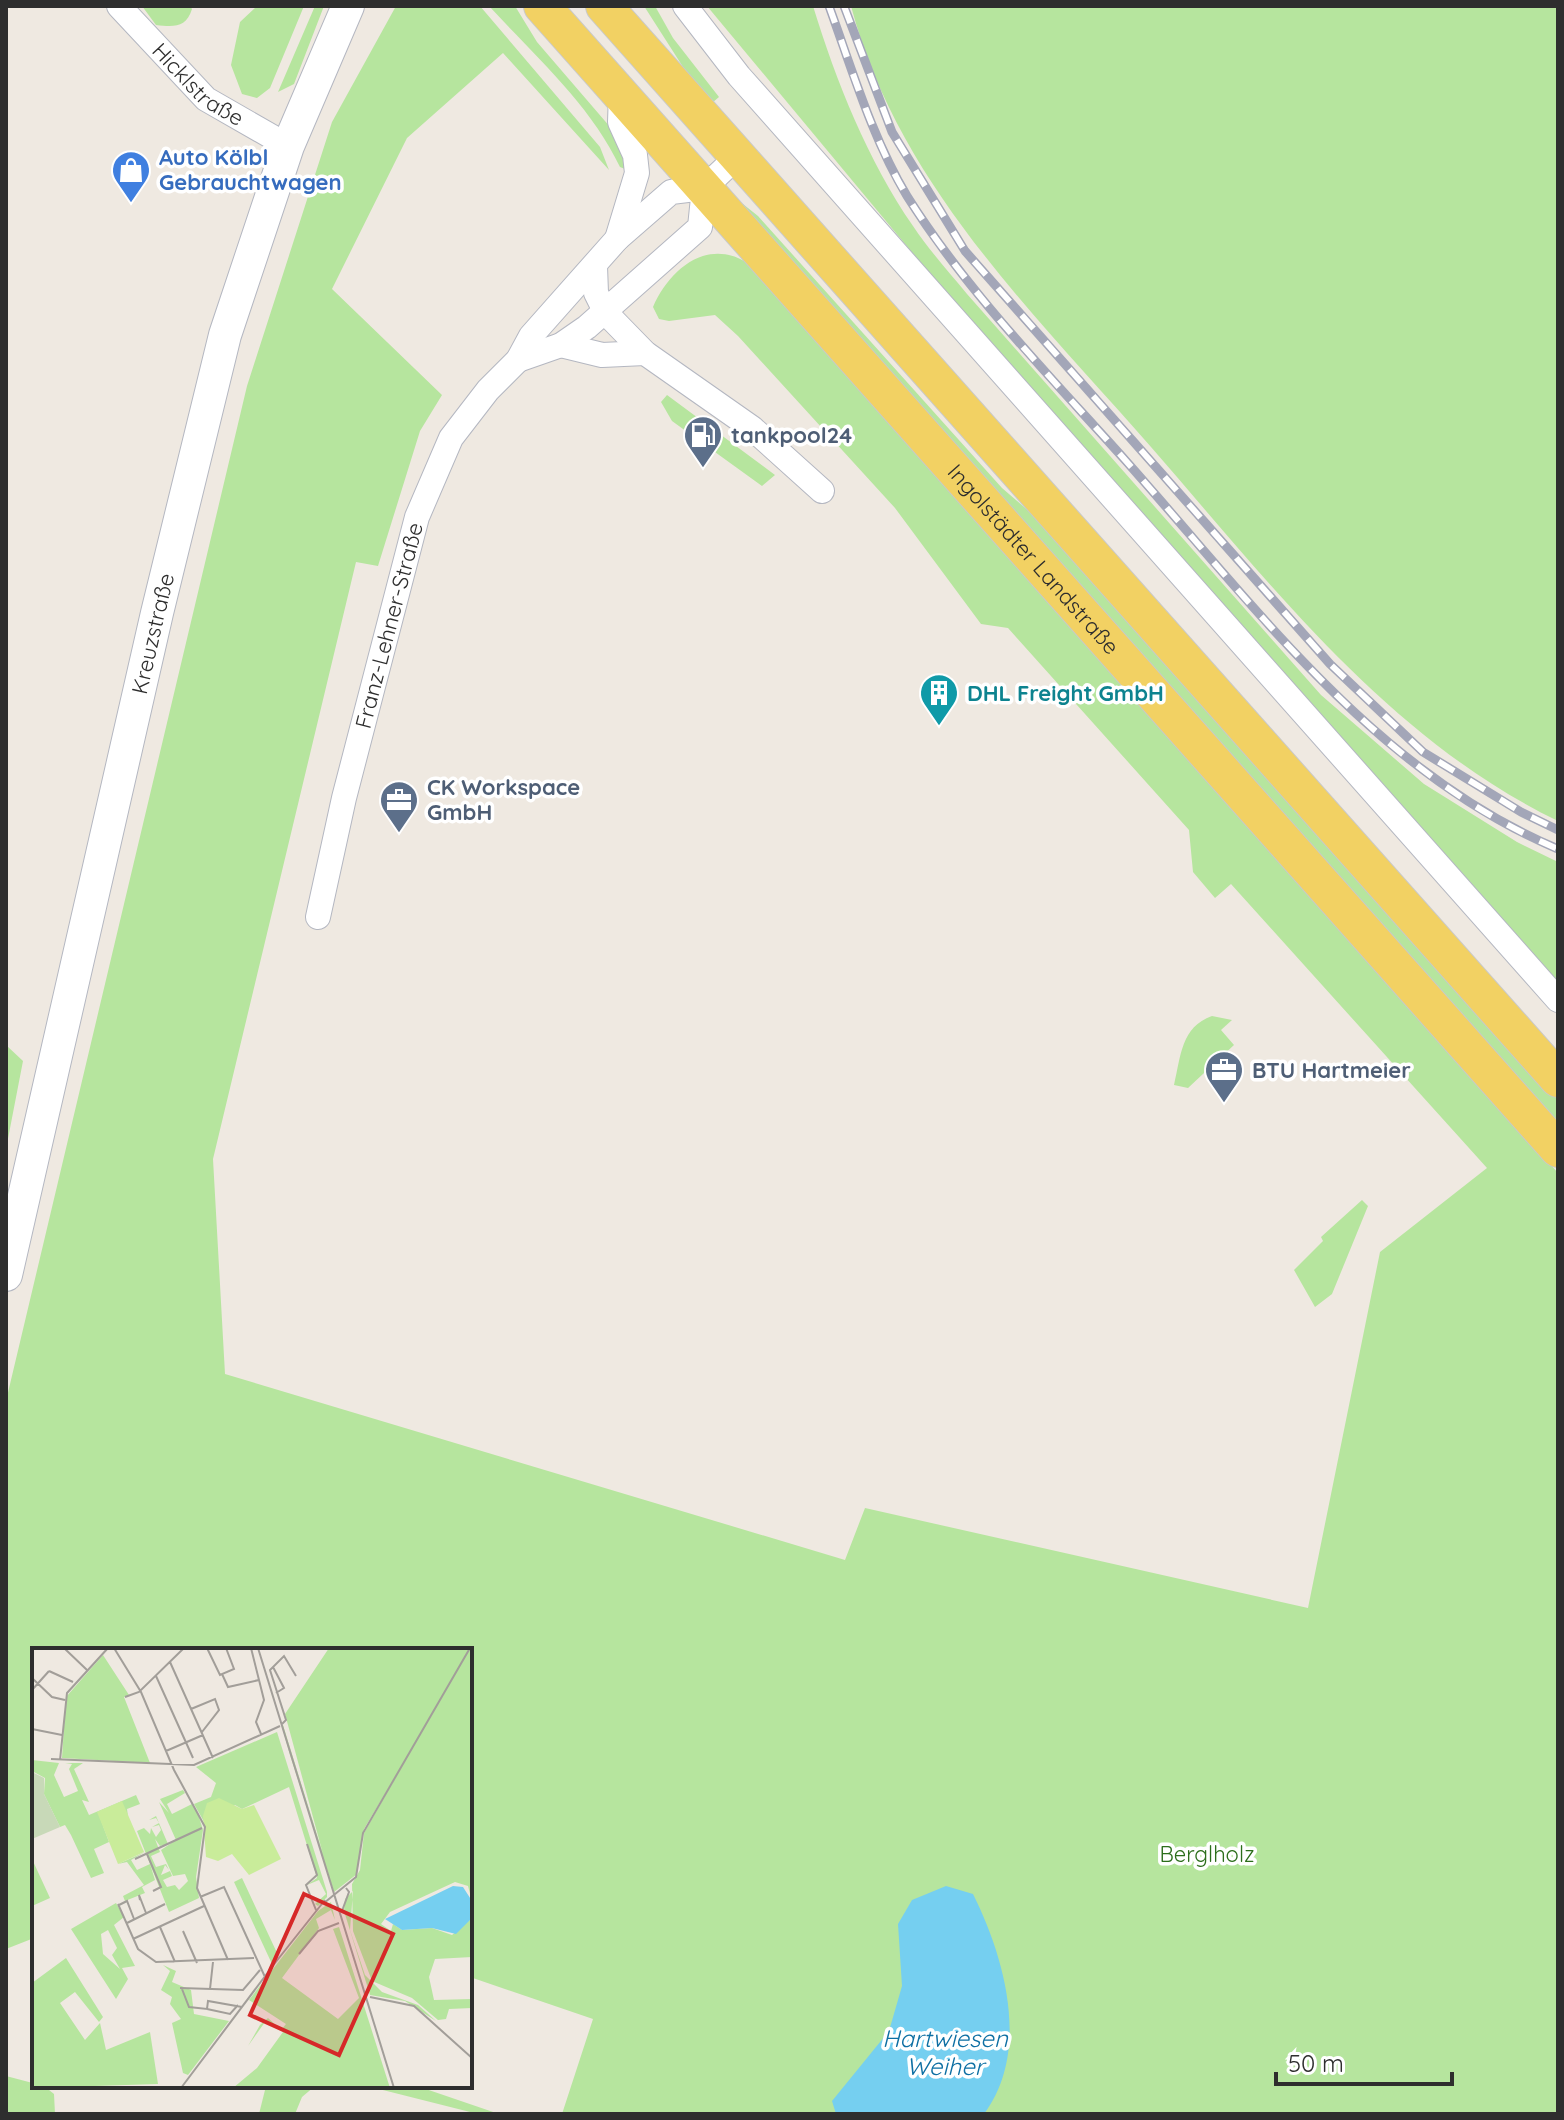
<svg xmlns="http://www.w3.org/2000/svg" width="1564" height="2120" font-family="Quicksand,sans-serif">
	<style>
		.green { fill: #b6e59e }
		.water { fill: #75cff0 }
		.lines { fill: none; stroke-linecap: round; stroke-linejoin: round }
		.street-casing { stroke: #b4b7c1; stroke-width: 26 }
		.secondary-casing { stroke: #b4b7c1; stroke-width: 34 }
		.primary-casing { stroke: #c9c9c9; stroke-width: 38 }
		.street { stroke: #fff; stroke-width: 24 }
		.secondary { stroke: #fff; stroke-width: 32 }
		.primary { stroke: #f2d163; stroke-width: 36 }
		.rail-casing { stroke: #a3a6b8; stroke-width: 9 }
		.rail { stroke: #fff; stroke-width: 6; stroke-dasharray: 18; stroke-linecap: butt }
		.labels { text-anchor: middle; stroke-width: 7; stroke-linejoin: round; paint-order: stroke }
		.street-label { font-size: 22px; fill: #2e2e2e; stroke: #fff }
		.shop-label { font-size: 22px; font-weight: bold; fill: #366cbe; stroke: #fff; text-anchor: start }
		.service-label { font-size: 22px; font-weight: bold; fill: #4e5e75; stroke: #fff; text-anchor: start }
		.culture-label { font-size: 22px; font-weight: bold; fill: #0d838f; stroke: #fff; text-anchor: start }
		.park-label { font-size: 22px; fill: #2c6e1b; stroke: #fff }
		.water-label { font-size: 24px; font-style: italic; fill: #0d6fa3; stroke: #fff }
		.inset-road { fill: none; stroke: #a29e99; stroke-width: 2 }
		.view { fill: #d62828; fill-opacity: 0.15; stroke: #d62828; stroke-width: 4 }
		.inset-edge { fill: none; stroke: #2e2e2e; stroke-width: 4 }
	</style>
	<rect width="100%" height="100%" fill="#efe9e1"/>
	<path class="green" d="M 142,6 L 190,6 L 192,9 C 186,28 174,27 156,25 Z
		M 257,6 L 304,6 L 270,88 L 257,98 L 242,94 L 231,65 L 240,22 Z
		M 315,6 L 324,6 L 294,84 L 278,92 Z
		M 396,6 L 480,6 L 600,147 L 609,170 L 503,53 L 407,138 L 332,289 L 442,395 L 420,431 L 378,566 L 356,562 L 213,1159 L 225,1374 L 845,1560 L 865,1508 L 1308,1608 L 1380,1252 L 1487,1168 L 1231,884 L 1215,898 L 1193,872 L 1189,830 L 1008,628 L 981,624 L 895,508 L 738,336 L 715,315 L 669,321 L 659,319 L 653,307 C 669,270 706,238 746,262 L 1558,1173 L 1558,2114 L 562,2114 L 593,2019 L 470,1977 L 470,1650 L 34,1650 L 34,1938 L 6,1949 L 6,1401 L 247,386 L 332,122 Z
		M 489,6 L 515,6 L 537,42 L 617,135 L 627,163 L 625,169 L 620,167 C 591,105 535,56 489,6 Z
		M 644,6 L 655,6 L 673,38 L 719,97 L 712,103 L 683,67 Z
		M 707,6 L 813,6 C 836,81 868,161 913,226 C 929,250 949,272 967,294 L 1321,695 L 1424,784 L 1517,842 L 1558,862 L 1558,982 L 955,304 Z
		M 851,6 L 1558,6 L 1558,821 C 1389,739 1272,586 1151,447 C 1034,313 898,184 851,6 Z
		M 743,204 L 758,216 L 1002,488 L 1060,538 L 1558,1097 L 1558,1128 L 740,206 Z
		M 667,395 L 775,475 L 762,486 L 672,421 L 661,402 Z
		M 1212,1016 L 1232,1020 L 1221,1030 L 1234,1045 L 1188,1088 L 1174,1085 C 1181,1056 1181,1027 1212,1016 Z
		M 6,1045 L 23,1061 L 6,1149 Z
		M 1362,1200 L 1368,1206 L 1332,1294 L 1315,1307 L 1294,1270 L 1323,1241 L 1321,1237 Z
		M 6,2076 L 44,2086 L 54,2094 L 55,2114 L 6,2114 Z
		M 266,2086 L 315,2086 L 302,2097 L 295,2114 L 259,2114 Z
		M 367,2086 L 417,2086 L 499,2114 L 478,2114 Z"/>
	<path class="water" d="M 946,1886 L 973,1894 C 1005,1958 1031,2051 984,2114 L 836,2114 L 832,2101 L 889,2031 L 902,1986 L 898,1924 L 912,1900 Z"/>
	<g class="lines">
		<defs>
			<g id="street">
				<path id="s1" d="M 119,6 L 206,99 L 288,146"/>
				<path d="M 685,6 L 739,76 L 1558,1000"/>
				<path d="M 617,239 L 637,173 L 635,155 L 620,122 L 621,94"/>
				<path d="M 595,266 L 596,293 L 606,313 L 645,353 L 752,428 L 822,491"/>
				<path d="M 561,345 L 602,355 L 645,353"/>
				<path d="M 518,360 L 561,345 L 587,327 L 700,227 L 704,188"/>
				<path id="s2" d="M 318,917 L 344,798 L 417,517 L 451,438 L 488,390 L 518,360 L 531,336 L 617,239 L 671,192 L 704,188 L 739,155"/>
			</g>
			<g id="secondary">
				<path id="s3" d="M 6,1275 L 157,613 L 225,335 L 288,146 L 348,6"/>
			</g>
			<g id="primary">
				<path id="s4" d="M 542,6 L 1558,1149"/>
				<path d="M 604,6 L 1558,1079"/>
			</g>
		</defs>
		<use href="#street" class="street-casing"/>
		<use href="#secondary" class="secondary-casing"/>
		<use href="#primary" class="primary-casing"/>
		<use href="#street" class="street"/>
		<use href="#secondary" class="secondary"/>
		<use href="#primary" class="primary"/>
		<defs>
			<path id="rail" d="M 829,6 C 852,69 872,138 907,196 C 968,293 1050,376 1126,461 C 1254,605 1375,772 1558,849
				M 844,6 L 892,132 L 965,251 L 1330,664 L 1423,752 L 1521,812 L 1558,830"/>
		</defs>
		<use href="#rail" class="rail-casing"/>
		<use href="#rail" class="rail"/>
	</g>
	<defs>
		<symbol id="shop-pin" viewBox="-11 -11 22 30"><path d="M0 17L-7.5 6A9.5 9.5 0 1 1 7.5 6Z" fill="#3f7fe0" stroke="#fff"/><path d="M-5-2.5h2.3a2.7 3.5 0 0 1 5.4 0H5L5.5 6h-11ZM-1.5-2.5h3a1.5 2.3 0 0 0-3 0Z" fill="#fff"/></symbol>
		<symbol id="fuel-pin" viewBox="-11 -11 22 30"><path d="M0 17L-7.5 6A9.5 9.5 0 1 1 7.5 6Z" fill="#5c6f8a" stroke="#fff"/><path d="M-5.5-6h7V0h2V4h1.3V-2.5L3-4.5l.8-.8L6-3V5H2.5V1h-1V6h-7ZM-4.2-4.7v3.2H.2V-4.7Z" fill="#fff"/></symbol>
		<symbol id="building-pin" viewBox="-11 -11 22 30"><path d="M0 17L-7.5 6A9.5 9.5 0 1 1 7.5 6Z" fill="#0f9aa8" stroke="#fff"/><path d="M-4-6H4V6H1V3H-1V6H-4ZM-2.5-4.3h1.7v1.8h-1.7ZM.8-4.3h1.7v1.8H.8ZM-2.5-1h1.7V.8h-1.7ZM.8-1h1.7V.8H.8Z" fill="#fff"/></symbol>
		<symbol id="office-pin" viewBox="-11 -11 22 30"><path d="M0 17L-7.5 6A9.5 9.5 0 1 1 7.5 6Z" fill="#5c6f8a" stroke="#fff"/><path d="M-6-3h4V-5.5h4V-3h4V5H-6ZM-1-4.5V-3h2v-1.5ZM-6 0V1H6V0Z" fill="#fff"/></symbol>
	</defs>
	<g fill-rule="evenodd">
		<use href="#shop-pin" x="109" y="148" width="44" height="60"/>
		<use href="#fuel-pin" x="681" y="413" width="44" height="60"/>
		<use href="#building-pin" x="917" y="671" width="44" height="60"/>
		<use href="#office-pin" x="377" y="778" width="44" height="60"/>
		<use href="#office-pin" x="1202" y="1048" width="44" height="60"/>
	</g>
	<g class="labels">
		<g class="street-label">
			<text dy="8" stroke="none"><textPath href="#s1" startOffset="112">Hicklstraße</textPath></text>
			<text dy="8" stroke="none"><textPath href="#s4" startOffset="740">Ingolstädter Landstraße</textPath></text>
			<text dy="8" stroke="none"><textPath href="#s2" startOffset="300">Franz-Lehner-Straße</textPath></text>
			<text dy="8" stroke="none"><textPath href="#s3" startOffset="658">Kreuzstraße</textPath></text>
		</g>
		<g class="shop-label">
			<text x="159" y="165">Auto Kölbl<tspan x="159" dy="25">Gebrauchtwagen</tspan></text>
		</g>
		<g class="service-label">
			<text x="731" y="443">tankpool24</text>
			<text x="427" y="795">CK Workspace<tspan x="427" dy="25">GmbH</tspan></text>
			<text x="1252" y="1078">BTU Hartmeier</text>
		</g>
		<g class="culture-label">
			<text x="967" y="701">DHL Freight GmbH</text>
		</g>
		<g class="park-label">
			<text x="1207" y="1862">Berglholz</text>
		</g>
		<g class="water-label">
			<text x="945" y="2047">Hartwiesen<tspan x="945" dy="28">Weiher</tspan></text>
		</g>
	</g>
	<g transform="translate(32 1648)">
		<rect width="440" height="440" fill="#efe9e1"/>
		<path d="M 297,0 L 440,0 L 440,253 L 436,238 L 423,234 L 358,264 L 349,276 L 359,283 L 361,276 L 370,282 L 400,280 L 420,287 L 440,270 L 440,309 L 403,311 L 397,329 L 402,352 L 440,351 L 440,360 L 417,361 L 414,371 L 406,372 L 380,350 L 340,333 L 321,283 L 320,236 L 328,222 L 332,185 L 378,104 L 332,181 L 325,226 L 302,244 L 258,107 L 250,79 L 251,77 L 291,206 L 253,66 ZM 71,7 L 97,47 L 92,49 L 118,115 L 30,110 L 34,49 ZM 245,84 L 295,244 L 295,249 L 286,258 L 283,256 L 294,246 L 287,232 L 275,237 L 285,230 L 257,139 L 210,161 L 203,157 L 174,177 L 162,156 L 179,149 L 184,135 L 164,119 ZM 0,112 L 27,115 L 22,127 L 32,149 L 46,143 L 37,121 L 40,116 L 33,115 L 51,115 L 42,121 L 57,154 L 50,152 L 57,167 L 104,147 L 108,156 L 95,161 L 96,168 L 89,154 L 66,164 L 77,194 L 62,201 L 72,225 L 59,230 L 39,187 L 33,177 L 28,179 L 12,146 L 13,130 L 0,123 ZM 151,142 L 153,145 L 135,156 L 140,166 L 160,156 L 166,166 L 171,182 L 164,229 L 167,250 L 137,264 L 105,183 L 112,180 L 118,186 L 119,180 L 124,189 L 129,182 L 127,177 L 120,179 L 127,175 L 124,170 L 117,172 L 124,168 L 136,196 L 128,198 L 123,191 L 128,204 L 119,208 L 124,219 L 134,216 L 137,222 L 133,217 L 129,227 L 138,223 L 140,228 L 131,232 L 135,239 L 143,237 L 147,242 L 156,233 L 153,226 L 141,228 L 129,202 L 144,192 L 127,154 L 137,165 L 128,151 ZM 113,204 L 99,212 L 105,222 L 118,216 L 123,232 L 110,239 L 113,245 L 93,253 L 91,248 L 112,237 L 95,214 L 86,216 ZM 0,211 L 18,250 L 0,258 L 1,241 ZM 210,230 L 246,307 L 240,316 L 202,234 ZM 321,243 L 318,282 L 333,327 L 350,344 L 386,357 L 404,373 L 373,353 L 338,347 L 312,263 L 313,251 ZM 299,254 L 303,272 L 299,262 L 284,271 L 287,280 L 250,330 L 306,371 L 327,350 L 301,281 L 307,279 L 358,440 L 201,440 L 225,420 L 251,384 L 233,374 L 216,398 L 228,377 L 236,370 L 249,382 L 254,376 L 217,352 L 286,263 ZM 84,255 L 92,269 L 82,277 L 103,318 L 90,320 L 96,331 L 84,351 L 39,281 ZM 76,282 L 85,300 L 80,307 L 88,321 L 71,306 L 69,286 ZM 34,310 L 71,369 L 67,374 L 43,344 L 28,355 L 53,392 L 68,375 L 74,402 L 118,384 L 126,436 L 0,440 L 0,335 ZM 131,317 L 144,323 L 140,334 L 159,342 L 162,366 L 197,373 L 156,427 L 151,425 L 140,375 L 149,371 L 138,356 L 140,349 L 129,342 L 138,323 Z" fill="#b6e59e" fill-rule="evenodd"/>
		<path d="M 0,124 L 12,130 L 12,146 L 28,179 L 0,191 Z" fill="#c8d9b8"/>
		<path d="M 187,150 L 210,161 L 222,157 L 249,211 L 217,227 L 200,206 L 186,213 L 174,209 L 171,168 L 175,155 ZM 90,153 L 112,204 L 86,216 L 65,164 Z" fill="#c9ec9a"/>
		<path d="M 421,238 L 431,239 L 440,253 L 440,270 L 424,286 L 400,280 L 370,282 L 353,271 Z" fill="#75cff0"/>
		<path class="inset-road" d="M 32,0 L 55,22M 82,0 L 109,44 L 142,122 L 173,179 L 165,240 L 196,312M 175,0 L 188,27 L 202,21 L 194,0M 219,0 L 232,52 L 224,74 L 229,86M 226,0 L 362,440M 138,14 L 181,110M 241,19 L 252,40 L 244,45M 17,23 L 41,34M 190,26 L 196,39 L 227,32M 124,28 L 161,110M 0,30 L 20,49 L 33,52M 0,42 L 17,23M 93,49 L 107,44 L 152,0M 159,61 L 183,51 L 187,62 L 170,84M 249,77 L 254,72 L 238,22 L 252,8 L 264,28M 0,81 L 30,87M 134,103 L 171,87M 19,111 L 162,117 L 248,78M 28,112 L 35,45 L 76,0M 275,196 L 285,227 L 274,237 L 284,262M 115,206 L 129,239 L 121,243M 103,211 L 170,180M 168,249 L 192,239 L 233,329M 108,252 L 107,247 L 114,265M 292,255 L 324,229 L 331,185 L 438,0M 86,256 L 106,301 L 124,314 L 222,310M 87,257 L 95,253 L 102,271M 310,263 L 317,244 L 314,240M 95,275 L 133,256M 128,279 L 143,314M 151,283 L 165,315M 101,291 L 172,258M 267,306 L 286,283 L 307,275M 239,320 L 293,252M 148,340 L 211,342 L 228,322M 150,341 L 157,359 L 175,361 L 176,353 L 210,359M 178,341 L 181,314M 338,349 L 382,358 L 440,410M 175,361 L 198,366 L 206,357M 149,440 L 240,319"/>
		<path class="view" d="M 272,246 L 361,286 L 307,407 L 218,367 Z"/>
		<rect width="440" height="440" class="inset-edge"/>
	</g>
	<rect width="1564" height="2120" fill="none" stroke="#2e2e2e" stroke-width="16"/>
	<path d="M1276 2072v12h176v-12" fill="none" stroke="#2e2e2e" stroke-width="4"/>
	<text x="1288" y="2072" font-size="24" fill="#2e2e2e" stroke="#ffffff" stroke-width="6" paint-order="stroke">50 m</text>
</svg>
